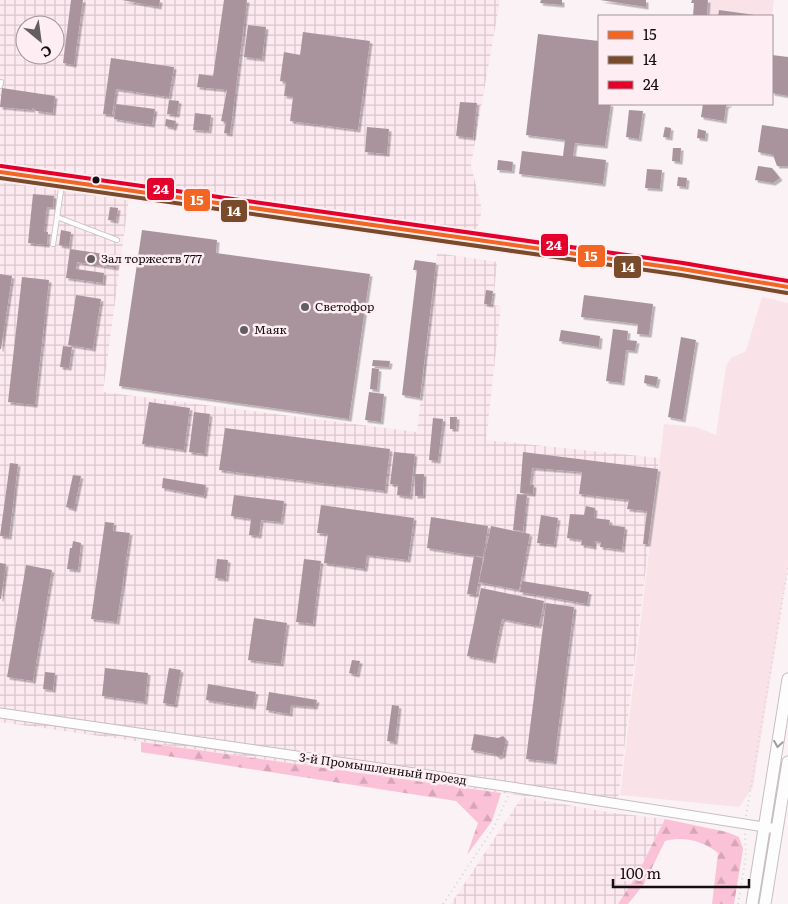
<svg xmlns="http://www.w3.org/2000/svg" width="788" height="904" font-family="Literata,serif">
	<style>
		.industrial { fill: url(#industrial-grid); fill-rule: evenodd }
		.green { fill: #fae2e9 }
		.forest { fill: url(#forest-firs) }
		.building { fill: #a9949d; filter: url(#shadow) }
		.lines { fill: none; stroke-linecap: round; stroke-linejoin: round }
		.lane-casing { stroke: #c6bfc1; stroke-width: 6 }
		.street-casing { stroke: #c6bfc1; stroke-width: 11 }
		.secondary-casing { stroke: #c6bfc1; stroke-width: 13 }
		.path { stroke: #d6d4d5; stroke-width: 2; stroke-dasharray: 1 4; stroke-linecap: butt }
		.lane { stroke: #fefdfd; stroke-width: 4.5 }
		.street { stroke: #fefdfd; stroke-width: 9 }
		.secondary { stroke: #fefdfd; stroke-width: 11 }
		.bus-1-casing { stroke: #feeef3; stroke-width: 8 }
		.bus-2-casing { stroke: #feeef3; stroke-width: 8 }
		.bus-3-casing { stroke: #feeef3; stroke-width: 8 }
		.bus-1 { stroke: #f26522; stroke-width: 4 }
		.bus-2 { stroke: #7a4b2a; stroke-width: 4 }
		.bus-3 { stroke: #e4002b; stroke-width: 4 }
		.oneway { stroke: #a09d9e }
		.bus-dot { fill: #140e10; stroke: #feeef3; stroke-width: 2 }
		.poi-dot { fill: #645e60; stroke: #feeef3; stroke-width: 2 }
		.labels { text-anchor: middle; stroke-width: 5; stroke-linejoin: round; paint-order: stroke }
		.poi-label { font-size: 12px; fill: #140e10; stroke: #feeef3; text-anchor: start }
		.street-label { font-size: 12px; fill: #140e10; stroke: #feeef3 }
		.line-badge { stroke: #feeef3; stroke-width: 2 }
		.badge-label { font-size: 14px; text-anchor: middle; font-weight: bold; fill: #fff }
	</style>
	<defs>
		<pattern id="industrial-grid" width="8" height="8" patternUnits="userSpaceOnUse" patternTransform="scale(1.25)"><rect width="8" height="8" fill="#fde9f0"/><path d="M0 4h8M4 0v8" fill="none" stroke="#d8c7cd"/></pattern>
		<pattern id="forest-firs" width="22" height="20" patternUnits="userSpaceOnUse" patternTransform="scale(1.25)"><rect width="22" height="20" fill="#fbc2d7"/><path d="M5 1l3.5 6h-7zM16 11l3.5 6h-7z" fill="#d6a6b8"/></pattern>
		<filter id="shadow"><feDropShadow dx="2.5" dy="2.5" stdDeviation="0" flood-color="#0004"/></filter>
	</defs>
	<rect width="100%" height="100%" fill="#faf2f4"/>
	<path class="industrial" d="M 0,0 L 500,0 L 471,165 L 482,210 L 477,230 L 131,182 L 103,392 L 417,432 L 437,253 L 497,262 L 493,305 L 501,306 L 486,440 L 659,458 L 617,809 L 0,722 ZM 25,25 L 55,25 L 55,55 L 25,55 Z
		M 522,797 L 614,813 L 665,819 L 638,873 L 618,904 L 451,904 Z"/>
	<path class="green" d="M 709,0 L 774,0 L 772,16 L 757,16 L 719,10 L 718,16 L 707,16 Z
		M 762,297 L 788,303 L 788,567 L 753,787 L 739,807 L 620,795 L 664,424 L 696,427 L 716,435 L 726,366 L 731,358 L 746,351 Z"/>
	<path class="forest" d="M 141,742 L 501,793 L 492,821 L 467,855 L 478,823 L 456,801 L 141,752 Z
		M 665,819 L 727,832 L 739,837 L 743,849 L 734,904 L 712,904 L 718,853 C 703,841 684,836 665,841 L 644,884 L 628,904 L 618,904 L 638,873 Z"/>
	<path class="building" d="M 71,0 L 83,0 L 74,65 L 63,63 Z
		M 122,0 L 160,0 L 159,7 Z
		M 224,0 L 247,0 L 230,134 L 224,133 L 226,122 L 221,121 L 227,90 L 197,87 L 199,74 L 213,76 Z
		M 541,0 L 562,0 L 562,5 L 540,3 Z
		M 600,0 L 646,0 L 646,7 Z
		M 692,0 L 708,0 L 707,16 L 693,16 L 694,3 L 691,3 Z
		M 719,10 L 755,15 L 755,16 L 718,16 Z
		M 248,25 L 266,27 L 262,59 L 244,57 Z
		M 303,32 L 370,41 L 358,130 L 290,121 L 293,97 L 284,96 L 286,82 L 280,81 L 284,52 L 300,55 Z
		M 538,34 L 599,41 L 599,104 L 611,104 L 605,146 L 575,143 L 573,156 L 606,160 L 603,184 L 519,174 L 522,151 L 563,156 L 565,140 L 526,135 Z
		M 772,55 L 788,57 L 788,96 L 772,93 Z
		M 111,58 L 174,67 L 169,97 L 116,89 L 112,115 L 103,114 Z
		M 2,88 L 55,96 L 53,113 L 36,111 L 36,108 L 32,108 L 32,110 L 0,107 Z
		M 169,100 L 179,101 L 177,115 L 167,114 Z
		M 460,102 L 477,103 L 473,138 L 456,136 Z
		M 116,104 L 155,109 L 152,125 L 114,119 Z
		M 703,104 L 730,104 L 726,106 L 724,121 L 701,117 Z
		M 629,110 L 643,111 L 639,139 L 626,137 Z
		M 195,113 L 211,115 L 209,131 L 193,130 Z
		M 166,119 L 176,121 L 174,128 L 165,126 Z
		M 762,125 L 788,129 L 788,166 L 777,166 L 773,155 L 758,152 Z
		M 367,127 L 389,129 L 387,154 L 365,152 Z
		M 665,127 L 671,128 L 670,138 L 663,137 Z
		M 698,129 L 706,131 L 705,139 L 697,138 Z
		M 673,148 L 681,148 L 680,162 L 672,161 Z
		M 498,160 L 513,162 L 512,171 L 497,170 Z
		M 758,166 L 772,168 L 780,178 L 773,183 L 755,180 Z
		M 647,169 L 662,170 L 660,189 L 645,188 Z
		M 678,177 L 687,178 L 686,187 L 677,186 Z
		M 33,194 L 54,196 L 53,207 L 47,207 L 44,232 L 48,232 L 47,245 L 28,243 Z
		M 110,207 L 118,208 L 116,221 L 108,220 Z
		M 61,230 L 71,232 L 69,247 L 59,245 Z
		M 142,230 L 217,240 L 216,253 L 370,274 L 349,419 L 119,386 Z
		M 70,249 L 118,256 L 116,268 L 77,262 L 76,269 L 104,273 L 103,283 L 66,278 Z
		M 415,260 L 436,263 L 420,398 L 402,395 L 417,270 L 413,270 Z
		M 0,274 L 12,276 L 1,349 L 0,349 Z
		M 22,277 L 49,280 L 35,405 L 8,402 Z
		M 486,290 L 493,291 L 491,305 L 484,304 Z
		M 76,295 L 101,299 L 93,349 L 68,345 Z
		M 584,295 L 653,304 L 649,335 L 637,334 L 638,324 L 581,317 Z
		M 613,329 L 628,331 L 627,340 L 637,341 L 635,351 L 626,350 L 622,383 L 606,381 Z
		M 561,330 L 600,336 L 599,347 L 559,341 Z
		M 681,337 L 696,340 L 683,420 L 668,417 Z
		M 63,346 L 72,347 L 69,368 L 60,367 Z
		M 373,360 L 390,361 L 389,367 L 372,366 Z
		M 372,368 L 379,369 L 377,390 L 370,389 Z
		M 645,375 L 658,377 L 656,386 L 644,383 Z
		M 369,392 L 384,394 L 381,422 L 365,420 Z
		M 149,402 L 190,408 L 184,450 L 142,444 Z
		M 194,412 L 210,414 L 205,454 L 189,452 Z
		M 450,417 L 457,417 L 456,429 L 450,429 Z
		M 433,418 L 443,419 L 438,461 L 429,460 Z
		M 225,428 L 390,449 L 385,491 L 219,470 Z
		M 394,452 L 415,454 L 410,497 L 397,495 L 398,485 L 390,484 Z
		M 523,452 L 658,469 L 648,544 L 643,544 L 647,511 L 627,509 L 629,500 L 579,494 L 582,472 L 532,468 L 530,485 L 534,485 L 533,494 L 520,493 Z
		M 10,463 L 18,464 L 9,537 L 0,536 Z
		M 415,474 L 424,474 L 423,496 L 415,496 Z
		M 73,475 L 81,476 L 74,509 L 66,507 Z
		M 163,478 L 206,485 L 204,496 L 162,488 Z
		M 517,494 L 527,495 L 523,531 L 513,530 Z
		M 234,495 L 284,501 L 281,522 L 261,520 L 259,536 L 249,535 L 251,519 L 231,516 Z
		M 321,505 L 414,518 L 408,560 L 367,555 L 365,569 L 324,563 L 328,534 L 317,533 Z
		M 586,506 L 595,508 L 594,518 L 610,520 L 609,525 L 625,527 L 622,550 L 600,547 L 601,542 L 594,541 L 594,547 L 581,545 L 582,540 L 567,538 L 570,514 L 584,515 Z
		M 541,515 L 558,518 L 554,545 L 537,543 Z
		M 431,517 L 488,526 L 483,557 L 427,548 Z
		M 105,522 L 114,523 L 113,531 L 130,533 L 117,622 L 91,619 Z
		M 491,526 L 530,534 L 519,590 L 479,582 Z
		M 73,541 L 81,543 L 78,570 L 67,569 L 70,548 L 72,548 Z
		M 474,556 L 483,558 L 476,595 L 467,594 Z
		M 217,559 L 228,560 L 226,579 L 215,578 Z
		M 304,559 L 321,561 L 313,624 L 296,622 Z
		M 0,563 L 6,564 L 1,599 L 0,599 Z
		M 26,565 L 52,570 L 33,681 L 7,677 Z
		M 522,581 L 589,592 L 587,604 L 520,592 Z
		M 481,588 L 544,601 L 539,626 L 502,619 L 493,661 L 467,656 Z
		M 546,603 L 574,607 L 554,762 L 526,759 Z
		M 254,618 L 287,623 L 281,664 L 248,660 Z
		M 352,660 L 360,661 L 357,675 L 349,673 Z
		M 105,668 L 148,673 L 145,702 L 102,696 Z
		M 169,668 L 181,670 L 175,705 L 163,703 Z
		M 45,672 L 55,673 L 53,690 L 43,689 Z
		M 208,684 L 256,692 L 253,707 L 206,700 Z
		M 269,692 L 317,700 L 315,707 L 291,705 L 290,714 L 266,710 Z
		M 392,705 L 399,706 L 395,742 L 387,741 Z
		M 474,734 L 498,738 L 503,736 L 506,739 L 503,755 L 498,757 L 495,754 L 471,750 Z"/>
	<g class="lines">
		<defs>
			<path id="lane" d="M 0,86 L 1,82
				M 57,217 L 117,240
				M 53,244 L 62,183"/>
			<path id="street" d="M 0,713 L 511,787 L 777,829"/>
			<path id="secondary" d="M 0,172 L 682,269 L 788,287
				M 752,904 L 788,679
				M 765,904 L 788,762"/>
		</defs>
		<use href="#lane" class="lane-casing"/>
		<use href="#street" class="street-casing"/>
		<use href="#secondary" class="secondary-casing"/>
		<path class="path" d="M 746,816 L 788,567
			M 443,904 L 493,829 L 509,794
			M 738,904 L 746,856 L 745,833"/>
		<use href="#lane" class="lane"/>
		<use href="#street" class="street"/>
		<use href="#secondary" class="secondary"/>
		<defs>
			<path id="bus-1" d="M 0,172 L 682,269 L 788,287"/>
			<path id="bus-2" d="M 0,178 L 681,275 L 787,293"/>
			<path id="bus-3" d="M 1,166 L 683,263 L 788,281"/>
		</defs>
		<use href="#bus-1" class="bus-1-casing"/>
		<use href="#bus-2" class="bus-2-casing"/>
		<use href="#bus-3" class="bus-3-casing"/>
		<use href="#bus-1" class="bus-1"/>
		<use href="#bus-2" class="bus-2"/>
		<use href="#bus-3" class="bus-3"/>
	</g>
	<defs><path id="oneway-chevron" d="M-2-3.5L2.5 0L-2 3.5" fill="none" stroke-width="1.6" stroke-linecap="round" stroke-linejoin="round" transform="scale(1.25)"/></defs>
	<use class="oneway" href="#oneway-chevron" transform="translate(778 744) rotate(99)"/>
	<circle class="bus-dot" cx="96" cy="180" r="4.5"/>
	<g class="poi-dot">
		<circle cx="91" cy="259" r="5"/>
		<circle cx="305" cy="307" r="5"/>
		<circle cx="244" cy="330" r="5"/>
	</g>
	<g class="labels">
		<g class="poi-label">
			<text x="101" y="263">Зал торжеств 777</text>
			<text x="315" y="311">Светофор</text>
			<text x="254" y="334">Маяк</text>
		</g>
		<g class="street-label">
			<text transform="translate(383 769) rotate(8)" y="4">3-й Промышленный проезд</text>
		</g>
	</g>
	<g class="line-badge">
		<rect x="146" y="177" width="29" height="24" rx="5" fill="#e4002b"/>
		<rect x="183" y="188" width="28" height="24" rx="5" fill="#f26522"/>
		<rect x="220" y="199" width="28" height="24" rx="5" fill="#7a4b2a"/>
		<rect x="540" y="233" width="29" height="24" rx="5" fill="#e4002b"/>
		<rect x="577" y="244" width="29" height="24" rx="5" fill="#f26522"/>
		<rect x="613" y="255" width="29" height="24" rx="5" fill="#7a4b2a"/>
	</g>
	<g class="badge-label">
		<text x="161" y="194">24</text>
		<text x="197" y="205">15</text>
		<text x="234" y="216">14</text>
		<text x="554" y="250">24</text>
		<text x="591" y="261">15</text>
		<text x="628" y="272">14</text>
	</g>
	<rect x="598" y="15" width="175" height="90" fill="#feeef3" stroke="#a09498"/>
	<rect x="608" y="31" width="25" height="8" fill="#f26522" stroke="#a09498"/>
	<text x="643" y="40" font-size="15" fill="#140e10">15</text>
	<rect x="608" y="56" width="25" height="8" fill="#7a4b2a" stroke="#a09498"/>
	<text x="643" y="65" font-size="15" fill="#140e10">14</text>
	<rect x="608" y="81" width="25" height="8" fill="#e4002b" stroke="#a09498"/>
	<text x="643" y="90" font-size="15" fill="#140e10">24</text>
	<g transform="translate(40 40) rotate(151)"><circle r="24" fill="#feeef3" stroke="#a09498"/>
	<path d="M0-4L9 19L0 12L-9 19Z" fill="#645e60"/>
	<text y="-8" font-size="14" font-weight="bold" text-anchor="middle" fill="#140e10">С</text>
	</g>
	<path d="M613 879v8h136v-8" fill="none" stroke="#140e10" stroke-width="2.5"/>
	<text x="620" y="879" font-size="15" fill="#140e10" stroke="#feeef3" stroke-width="4" paint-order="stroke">100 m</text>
</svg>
